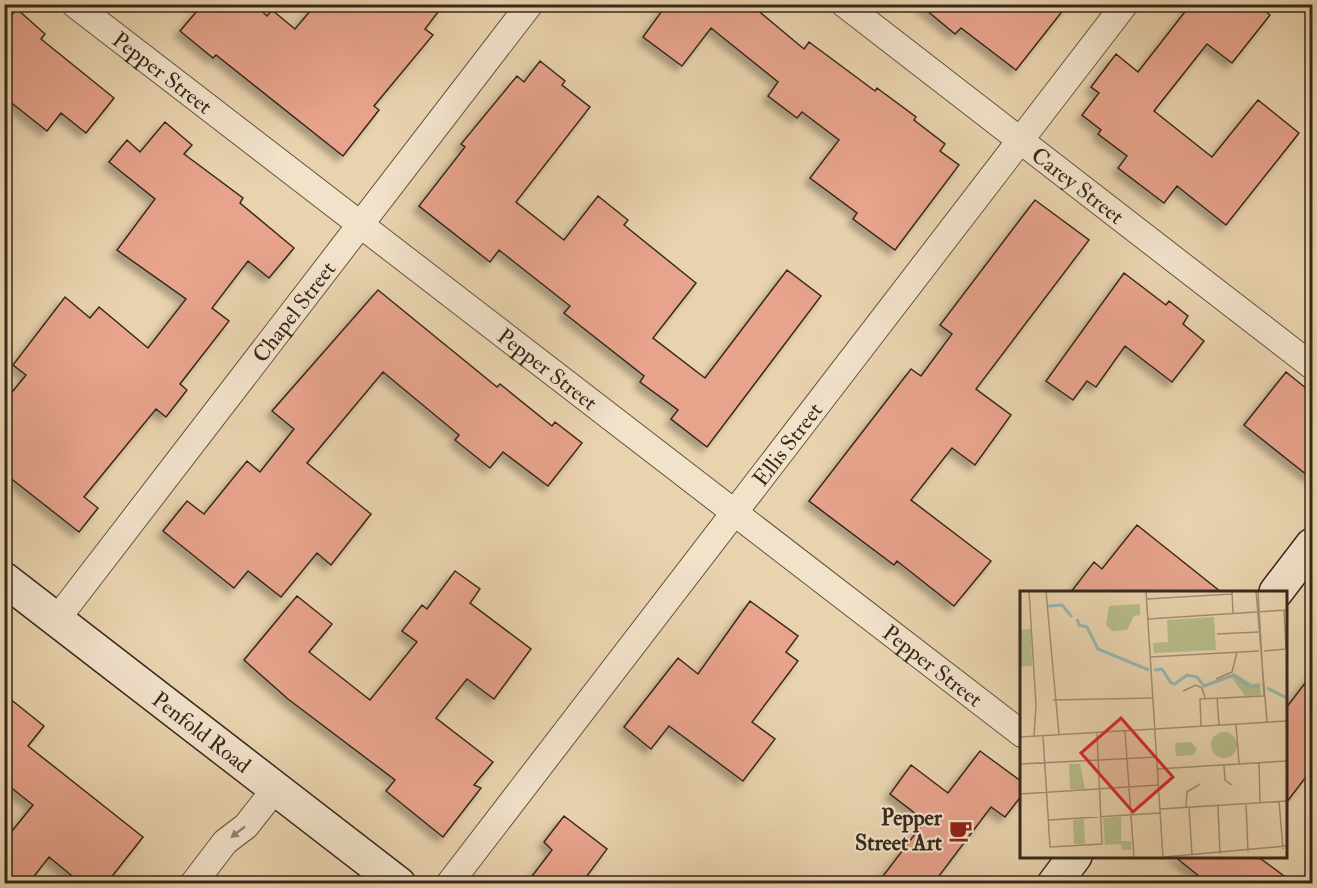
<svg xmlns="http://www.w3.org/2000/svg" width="1317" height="888" font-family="'IM FELL Double Pica',serif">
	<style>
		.building { fill: #e7a38c; stroke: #37291c; stroke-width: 1.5; filter: url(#shadow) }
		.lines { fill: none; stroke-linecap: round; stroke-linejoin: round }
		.minor-casing { stroke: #645440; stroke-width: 28 }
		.secondary-casing { stroke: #37291c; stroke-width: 36 }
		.minor { stroke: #f1e2ca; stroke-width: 26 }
		.secondary { stroke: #f1e2ca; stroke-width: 33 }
		.oneway { fill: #948673 }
		.labels { text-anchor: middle; stroke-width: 4.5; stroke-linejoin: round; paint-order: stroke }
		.street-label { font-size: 22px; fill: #37291c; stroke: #f1e2ca }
		.poi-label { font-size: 22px; font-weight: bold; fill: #37291c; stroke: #f1e2ca; text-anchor: end }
		.inset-river { fill: none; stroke: #97b7ae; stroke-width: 3 }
		.inset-road { fill: none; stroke: #a28f74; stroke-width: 1.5 }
		.view { fill: #d62828; fill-opacity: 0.15; stroke: #d62828; stroke-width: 3 }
		.inset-edge { fill: none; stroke: #37291c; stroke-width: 3 }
	</style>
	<defs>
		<filter id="shadow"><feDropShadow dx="-5.5" dy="5.5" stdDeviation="3" flood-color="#0004"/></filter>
	</defs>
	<rect width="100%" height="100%" fill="#e9d3ae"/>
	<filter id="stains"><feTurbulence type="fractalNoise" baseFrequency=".00333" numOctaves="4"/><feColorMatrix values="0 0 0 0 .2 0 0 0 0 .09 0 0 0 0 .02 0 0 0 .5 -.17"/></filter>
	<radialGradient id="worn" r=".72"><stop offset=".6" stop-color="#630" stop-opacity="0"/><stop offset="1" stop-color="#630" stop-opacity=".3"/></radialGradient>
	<path class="building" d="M 203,4 L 254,4 L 267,16 L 272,10 L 295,29 L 316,4 L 444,4 L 425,29 L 433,35 L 374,106 L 379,110 L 343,156 L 216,55 L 213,58 L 180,31 Z
		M 667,4 L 750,4 L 804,49 L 809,42 L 875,91 L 877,88 L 916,117 L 914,120 L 945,144 L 940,151 L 959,165 L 895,250 L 853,219 L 857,213 L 810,178 L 839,140 L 802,112 L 797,118 L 768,96 L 778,82 L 711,28 L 682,66 L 643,37 Z
		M 919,4 L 1068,4 L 1016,70 L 961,28 L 955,34 Z
		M 1191,4 L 1257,4 L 1270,15 L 1232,63 L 1207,44 L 1154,111 L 1212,157 L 1258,100 L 1299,133 L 1226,225 L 1177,186 L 1164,203 L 1118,168 L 1127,156 L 1098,134 L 1101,130 L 1082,115 L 1099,93 L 1091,87 L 1116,54 L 1138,72 Z
		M 17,9 L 45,34 L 41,39 L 114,98 L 86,133 L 61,113 L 47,131 L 4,97 L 4,23 Z
		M 540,61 L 565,81 L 562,85 L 590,107 L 516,202 L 564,240 L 598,196 L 628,220 L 624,225 L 696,283 L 653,338 L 705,378 L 787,270 L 821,296 L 707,447 L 671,419 L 678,410 L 640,382 L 644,376 L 564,313 L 570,306 L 499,250 L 490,262 L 419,206 L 465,147 L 461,144 L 517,76 L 524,82 Z
		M 165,122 L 192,145 L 184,154 L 243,198 L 240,203 L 294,248 L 269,278 L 248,261 L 212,308 L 229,321 L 180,384 L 187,390 L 166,417 L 156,409 L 84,497 L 98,508 L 79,532 L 4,473 L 4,402 L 26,375 L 13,365 L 65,297 L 90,318 L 99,307 L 148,348 L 186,299 L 117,250 L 155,199 L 109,162 L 127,140 L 140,152 Z
		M 1035,200 L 1089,240 L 976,389 L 1011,415 L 975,465 L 952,448 L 911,500 L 991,561 L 954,606 L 897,561 L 894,565 L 809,501 L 911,369 L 921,376 L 952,334 L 940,325 Z
		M 1124,273 L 1166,305 L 1169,301 L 1188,316 L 1183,324 L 1204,341 L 1172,382 L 1125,346 L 1096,387 L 1087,381 L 1073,400 L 1046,381 Z
		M 378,290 L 497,387 L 500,384 L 552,426 L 555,422 L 582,443 L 548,486 L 503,452 L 490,468 L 455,440 L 459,435 L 383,372 L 307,463 L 371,514 L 331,565 L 317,553 L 281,597 L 248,571 L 234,588 L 163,531 L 187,501 L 204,514 L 247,461 L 260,472 L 294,429 L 272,411 Z
		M 1286,372 L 1312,393 L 1312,479 L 1244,425 Z
		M 1137,525 L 1221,592 L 1071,592 L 1094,562 L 1102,569 Z
		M 455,571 L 480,589 L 470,603 L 531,649 L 494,699 L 467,679 L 436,718 L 493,762 L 474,785 L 481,788 L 443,837 L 386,791 L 395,780 L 288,699 L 244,660 L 297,596 L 332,624 L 309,652 L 370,700 L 417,642 L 402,631 L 422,605 L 427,609 Z
		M 750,601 L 798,636 L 786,652 L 798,661 L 752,722 L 775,739 L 743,781 L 669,726 L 651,749 L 624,727 L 678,658 L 698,674 Z
		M 1312,674 L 1312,769 L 1286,803 L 1286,708 Z
		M 4,694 L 44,726 L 28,746 L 143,837 L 106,884 L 82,884 L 49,857 L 28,884 L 4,884 L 4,841 L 33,805 L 4,782 Z
		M 980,751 L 1022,782 L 1022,795 L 1005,817 L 991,807 L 933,884 L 877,884 L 925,821 L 890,794 L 911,765 L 948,793 Z
		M 564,816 L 607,849 L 581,884 L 526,884 L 552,850 L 544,842 Z
		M 1174,856 L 1257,856 L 1295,884 L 1209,884 Z"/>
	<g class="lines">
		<defs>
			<g id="minor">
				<path id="s1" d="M 74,4 L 1022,734"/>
				<path id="s2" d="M 844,4 L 1312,366"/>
				<path id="s3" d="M 57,619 L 530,4"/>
				<path d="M 193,884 L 225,842 L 246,826 L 276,788"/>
				<path id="s4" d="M 449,884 L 1125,4"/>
			</g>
			<g id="secondary">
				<path id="s5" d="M 4,579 L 399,884"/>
				<path d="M 1276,592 L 1312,545"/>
				<path d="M 1054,884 L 1075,856"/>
			</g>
		</defs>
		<use href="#minor" class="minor-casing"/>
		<use href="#secondary" class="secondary-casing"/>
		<use href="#minor" class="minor"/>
		<use href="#secondary" class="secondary"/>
	</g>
	<defs><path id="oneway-solid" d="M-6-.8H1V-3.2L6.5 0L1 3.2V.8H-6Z" transform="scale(1.5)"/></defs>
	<use class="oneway" href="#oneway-solid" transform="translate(238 832) rotate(142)"/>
	<defs>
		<symbol id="cafe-bare" viewBox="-9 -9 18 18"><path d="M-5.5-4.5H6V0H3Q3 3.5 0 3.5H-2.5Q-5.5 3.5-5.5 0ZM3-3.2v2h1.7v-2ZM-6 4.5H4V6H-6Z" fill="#8f2418" stroke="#f1e2ca" stroke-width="2.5" paint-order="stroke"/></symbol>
	</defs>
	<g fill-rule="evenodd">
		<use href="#cafe-bare" x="944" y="814" width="33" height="33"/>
	</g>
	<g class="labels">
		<g class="street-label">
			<text dy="8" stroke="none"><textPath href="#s1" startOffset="112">Pepper Street</textPath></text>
			<text dy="8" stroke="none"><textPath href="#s2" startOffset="296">Carey Street</textPath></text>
			<text dy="8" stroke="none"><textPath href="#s3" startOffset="388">Chapel Street</textPath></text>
			<text dy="8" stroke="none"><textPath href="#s1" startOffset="598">Pepper Street</textPath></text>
			<text dy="8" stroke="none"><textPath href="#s4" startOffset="555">Ellis Street</textPath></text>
			<text dy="8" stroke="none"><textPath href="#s1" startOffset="1084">Pepper Street</textPath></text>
			<text dy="8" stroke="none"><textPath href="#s5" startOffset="250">Penfold Road</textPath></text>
		</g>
		<g class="poi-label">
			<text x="942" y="825">Pepper<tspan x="942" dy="25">Street Art</tspan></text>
		</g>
	</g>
	<g transform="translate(1020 591)">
		<rect width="267" height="267" fill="#e9d3ae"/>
		<path d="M 120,13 L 120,24 L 114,25 L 107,39 L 92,40 L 86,34 L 89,15 ZM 194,26 L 196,59 L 134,62 L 133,52 L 148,51 L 147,29 ZM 11,38 L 12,75 L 0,76 L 0,39 ZM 214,82 L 232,93 L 240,92 L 241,104 L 225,105 L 210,84 ZM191 154a13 13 0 1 1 26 0a13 13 0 1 1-26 0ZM 171,151 L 177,158 L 173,164 L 156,165 L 155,152 ZM 49,173 L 60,173 L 65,198 L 50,198 ZM 101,226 L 101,250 L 111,250 L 111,259 L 102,259 L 101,253 L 85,254 L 83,227 ZM 64,228 L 65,253 L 54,253 L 53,229 Z" fill="#b7bc8a"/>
		<path class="inset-river" d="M 28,15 L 42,14 L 52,26M 57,28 L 59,34 L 67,36 L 78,58 L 129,79M 134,79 L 142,78 L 151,92 L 155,93 L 167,84 L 177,86 L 184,95 L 214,84 L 229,95 L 239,96M 247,97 L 267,107"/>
		<path class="inset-road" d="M 9,0 L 16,114 L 14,145M 26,0 L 39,144M 126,0 L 143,267M 212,0 L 213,23M 236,0 L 247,131M 238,0 L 244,105M 127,8 L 212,3M 264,19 L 266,58M 128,28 L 267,19M 197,43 L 238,41M 244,60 L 266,58M 130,66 L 239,60M 196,88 L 212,81 L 217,61M 163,100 L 176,94 L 182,97 L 185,107M 197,107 L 199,134M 33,109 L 132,107M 216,133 L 219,173M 181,135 L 180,108 L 244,105M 105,140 L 114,267M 23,145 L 30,256 L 82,253 L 77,141M 0,146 L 267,130M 239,172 L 240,212M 0,173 L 137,166M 204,174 L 205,189 L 212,194M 137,178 L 267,170M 0,203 L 138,194M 259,210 L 263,258M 226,212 L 228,261M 198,215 L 200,263M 166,216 L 167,201 L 180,193M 169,216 L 172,264M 140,218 L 267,210M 29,229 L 140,222M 144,266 L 267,255"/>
		<path class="view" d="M 101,127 L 153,186 L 113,221 L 61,162 Z"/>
		<rect width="267" height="267" class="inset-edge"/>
	</g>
	<rect width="1317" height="888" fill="none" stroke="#e9d3ae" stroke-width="24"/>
	<rect x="6" y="6" width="1305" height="876" fill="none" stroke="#37291c" stroke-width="3"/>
	<rect x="12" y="12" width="1293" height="864" fill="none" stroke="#37291c" stroke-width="1.5"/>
	<rect width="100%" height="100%" filter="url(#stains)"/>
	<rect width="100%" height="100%" fill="url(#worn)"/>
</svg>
